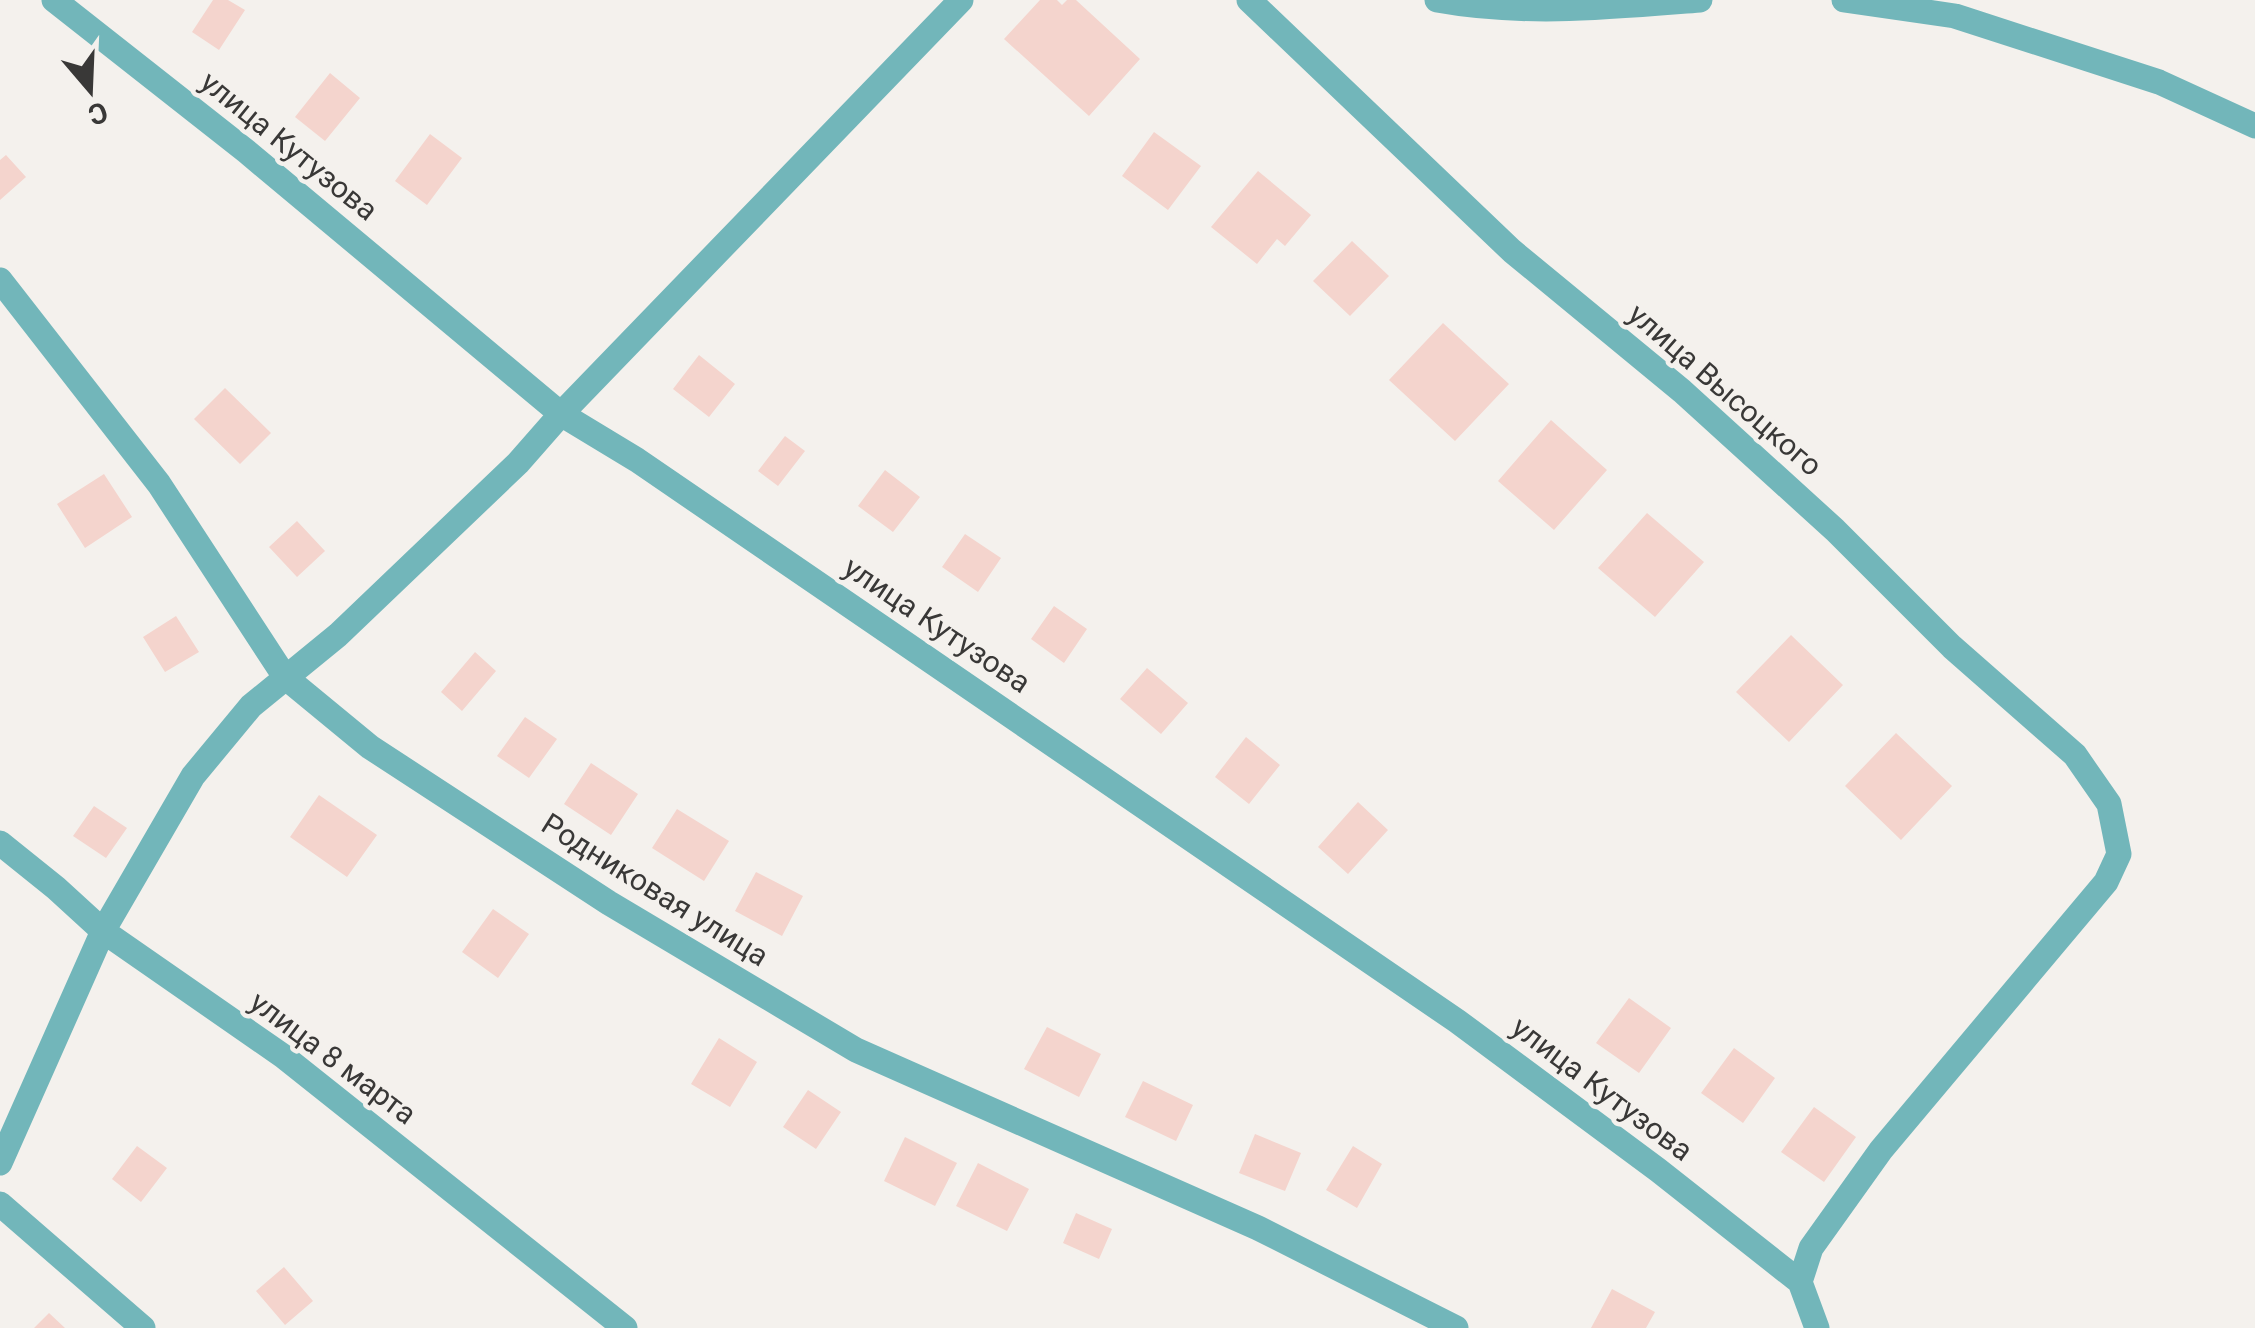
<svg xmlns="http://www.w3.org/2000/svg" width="2255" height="1328" font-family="Roboto,sans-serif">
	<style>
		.building { fill: #f4d4cd }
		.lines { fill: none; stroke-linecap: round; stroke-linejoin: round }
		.street { stroke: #72b6ba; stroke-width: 25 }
		.labels { text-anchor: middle; stroke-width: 9; stroke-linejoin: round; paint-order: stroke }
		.street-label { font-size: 30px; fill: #393837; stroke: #f4f1ed }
	</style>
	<rect width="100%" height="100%" fill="#f4f1ed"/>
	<path class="building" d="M 213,0 L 228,0 L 245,10 L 219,50 L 192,32 Z
		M 1040,0 L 1057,0 L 1062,5 L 1067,0 L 1076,0 L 1140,59 L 1089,116 L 1004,39 Z
		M 330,73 L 360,98 L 325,141 L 295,117 Z
		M 1154,132 L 1201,166 L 1168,210 L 1122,176 Z
		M 430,134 L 462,158 L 427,205 L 395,181 Z
		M 6,155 L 26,177 L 0,200 L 0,160 Z
		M 1258,171 L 1311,215 L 1285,246 L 1277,239 L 1257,264 L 1211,227 Z
		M 1352,241 L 1389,276 L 1350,316 L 1313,281 Z
		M 1443,323 L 1509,384 L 1455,441 L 1389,380 Z
		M 699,355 L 735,384 L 709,417 L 673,389 Z
		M 225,388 L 271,433 L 240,464 L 194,419 Z
		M 1551,420 L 1607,470 L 1554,530 L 1498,481 Z
		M 785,436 L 805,451 L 778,486 L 758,471 Z
		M 885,470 L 920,497 L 893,532 L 858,506 Z
		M 104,474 L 132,517 L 85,548 L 57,504 Z
		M 1647,513 L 1704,562 L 1655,617 L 1598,568 Z
		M 297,521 L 325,551 L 297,577 L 269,547 Z
		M 965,534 L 1001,558 L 978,592 L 942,567 Z
		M 1054,606 L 1087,629 L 1064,663 L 1031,639 Z
		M 176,616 L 199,652 L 165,672 L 143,637 Z
		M 1791,635 L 1843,685 L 1789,742 L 1736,692 Z
		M 475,652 L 496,671 L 462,711 L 441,692 Z
		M 1147,668 L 1188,703 L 1161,734 L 1120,699 Z
		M 525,717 L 557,739 L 529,778 L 497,756 Z
		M 1896,733 L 1952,786 L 1901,840 L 1845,786 Z
		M 1246,737 L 1280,765 L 1249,804 L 1215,777 Z
		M 591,763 L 638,794 L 611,835 L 564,804 Z
		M 319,795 L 377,835 L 347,877 L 290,837 Z
		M 1358,802 L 1388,830 L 1348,874 L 1318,847 Z
		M 94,806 L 127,828 L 106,858 L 73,836 Z
		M 677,809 L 729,841 L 704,881 L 652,848 Z
		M 756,872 L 803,896 L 782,936 L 735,911 Z
		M 493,909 L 529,934 L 498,978 L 462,952 Z
		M 1629,998 L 1671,1028 L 1639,1073 L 1596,1043 Z
		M 1047,1027 L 1101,1054 L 1079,1097 L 1024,1069 Z
		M 719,1038 L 757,1062 L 730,1107 L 691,1084 Z
		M 1734,1048 L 1775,1078 L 1743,1123 L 1701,1093 Z
		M 1143,1081 L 1193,1105 L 1176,1141 L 1125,1117 Z
		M 808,1090 L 841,1112 L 816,1149 L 783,1127 Z
		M 1814,1107 L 1856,1137 L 1824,1182 L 1781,1152 Z
		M 1255,1134 L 1301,1153 L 1285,1191 L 1239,1173 Z
		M 905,1137 L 957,1163 L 935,1206 L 884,1181 Z
		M 137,1146 L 167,1168 L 141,1202 L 112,1179 Z
		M 1353,1146 L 1382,1164 L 1357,1208 L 1326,1190 Z
		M 978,1163 L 1029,1189 L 1007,1231 L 956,1206 Z
		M 1076,1213 L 1112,1229 L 1099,1259 L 1063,1243 Z
		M 284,1267 L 313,1301 L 285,1325 L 256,1291 Z
		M 1612,1289 L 1655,1312 L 1646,1328 L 1591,1328 Z
		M 49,1313 L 65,1328 L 34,1328 Z"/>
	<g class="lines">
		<path class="street" d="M 54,0 L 246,151 L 561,414 L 637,460 L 1457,1021 L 1658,1170 L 1800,1282
			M 1249,0 L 1512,251 L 1682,391 L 1835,530 L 1952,647 L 2075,755 L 2109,804 L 2119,854 L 2106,882 L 1881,1150 L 1811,1248 L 1800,1282 L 1817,1328
			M 1437,0 C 1525,16 1612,7 1700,0
			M 1844,0 L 1955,16 L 2159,82 L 2255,126
			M 0,280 L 159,484 L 285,677 L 370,747 L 609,903 L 856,1050 L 1258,1228 L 1456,1328
			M 0,843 L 56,888 L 103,931 L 283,1056 L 625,1328
			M 0,1163 L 103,931 L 193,776 L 251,706 L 338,635 L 518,463 L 561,414 L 961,0
			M 0,1204 L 143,1328"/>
	</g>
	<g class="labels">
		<g class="street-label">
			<text transform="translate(289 146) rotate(39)" y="10">улица Кутузова</text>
			<text transform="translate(1725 390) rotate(41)" y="10">улица Высоцкого</text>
			<text transform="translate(937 625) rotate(34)" y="10">улица Кутузова</text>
			<text transform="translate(655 890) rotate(32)" y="10">Родниковая улица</text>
			<text transform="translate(333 1058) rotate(37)" y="10">улица 8 марта</text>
			<text transform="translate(1602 1089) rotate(37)" y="10">улица Кутузова</text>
		</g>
	</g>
	<g transform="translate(90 90) rotate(161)" stroke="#f4f1ed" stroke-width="8" paint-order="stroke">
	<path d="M0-8L18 38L0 25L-18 38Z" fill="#393837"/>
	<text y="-15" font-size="28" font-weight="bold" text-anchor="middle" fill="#393837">С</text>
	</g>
</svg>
